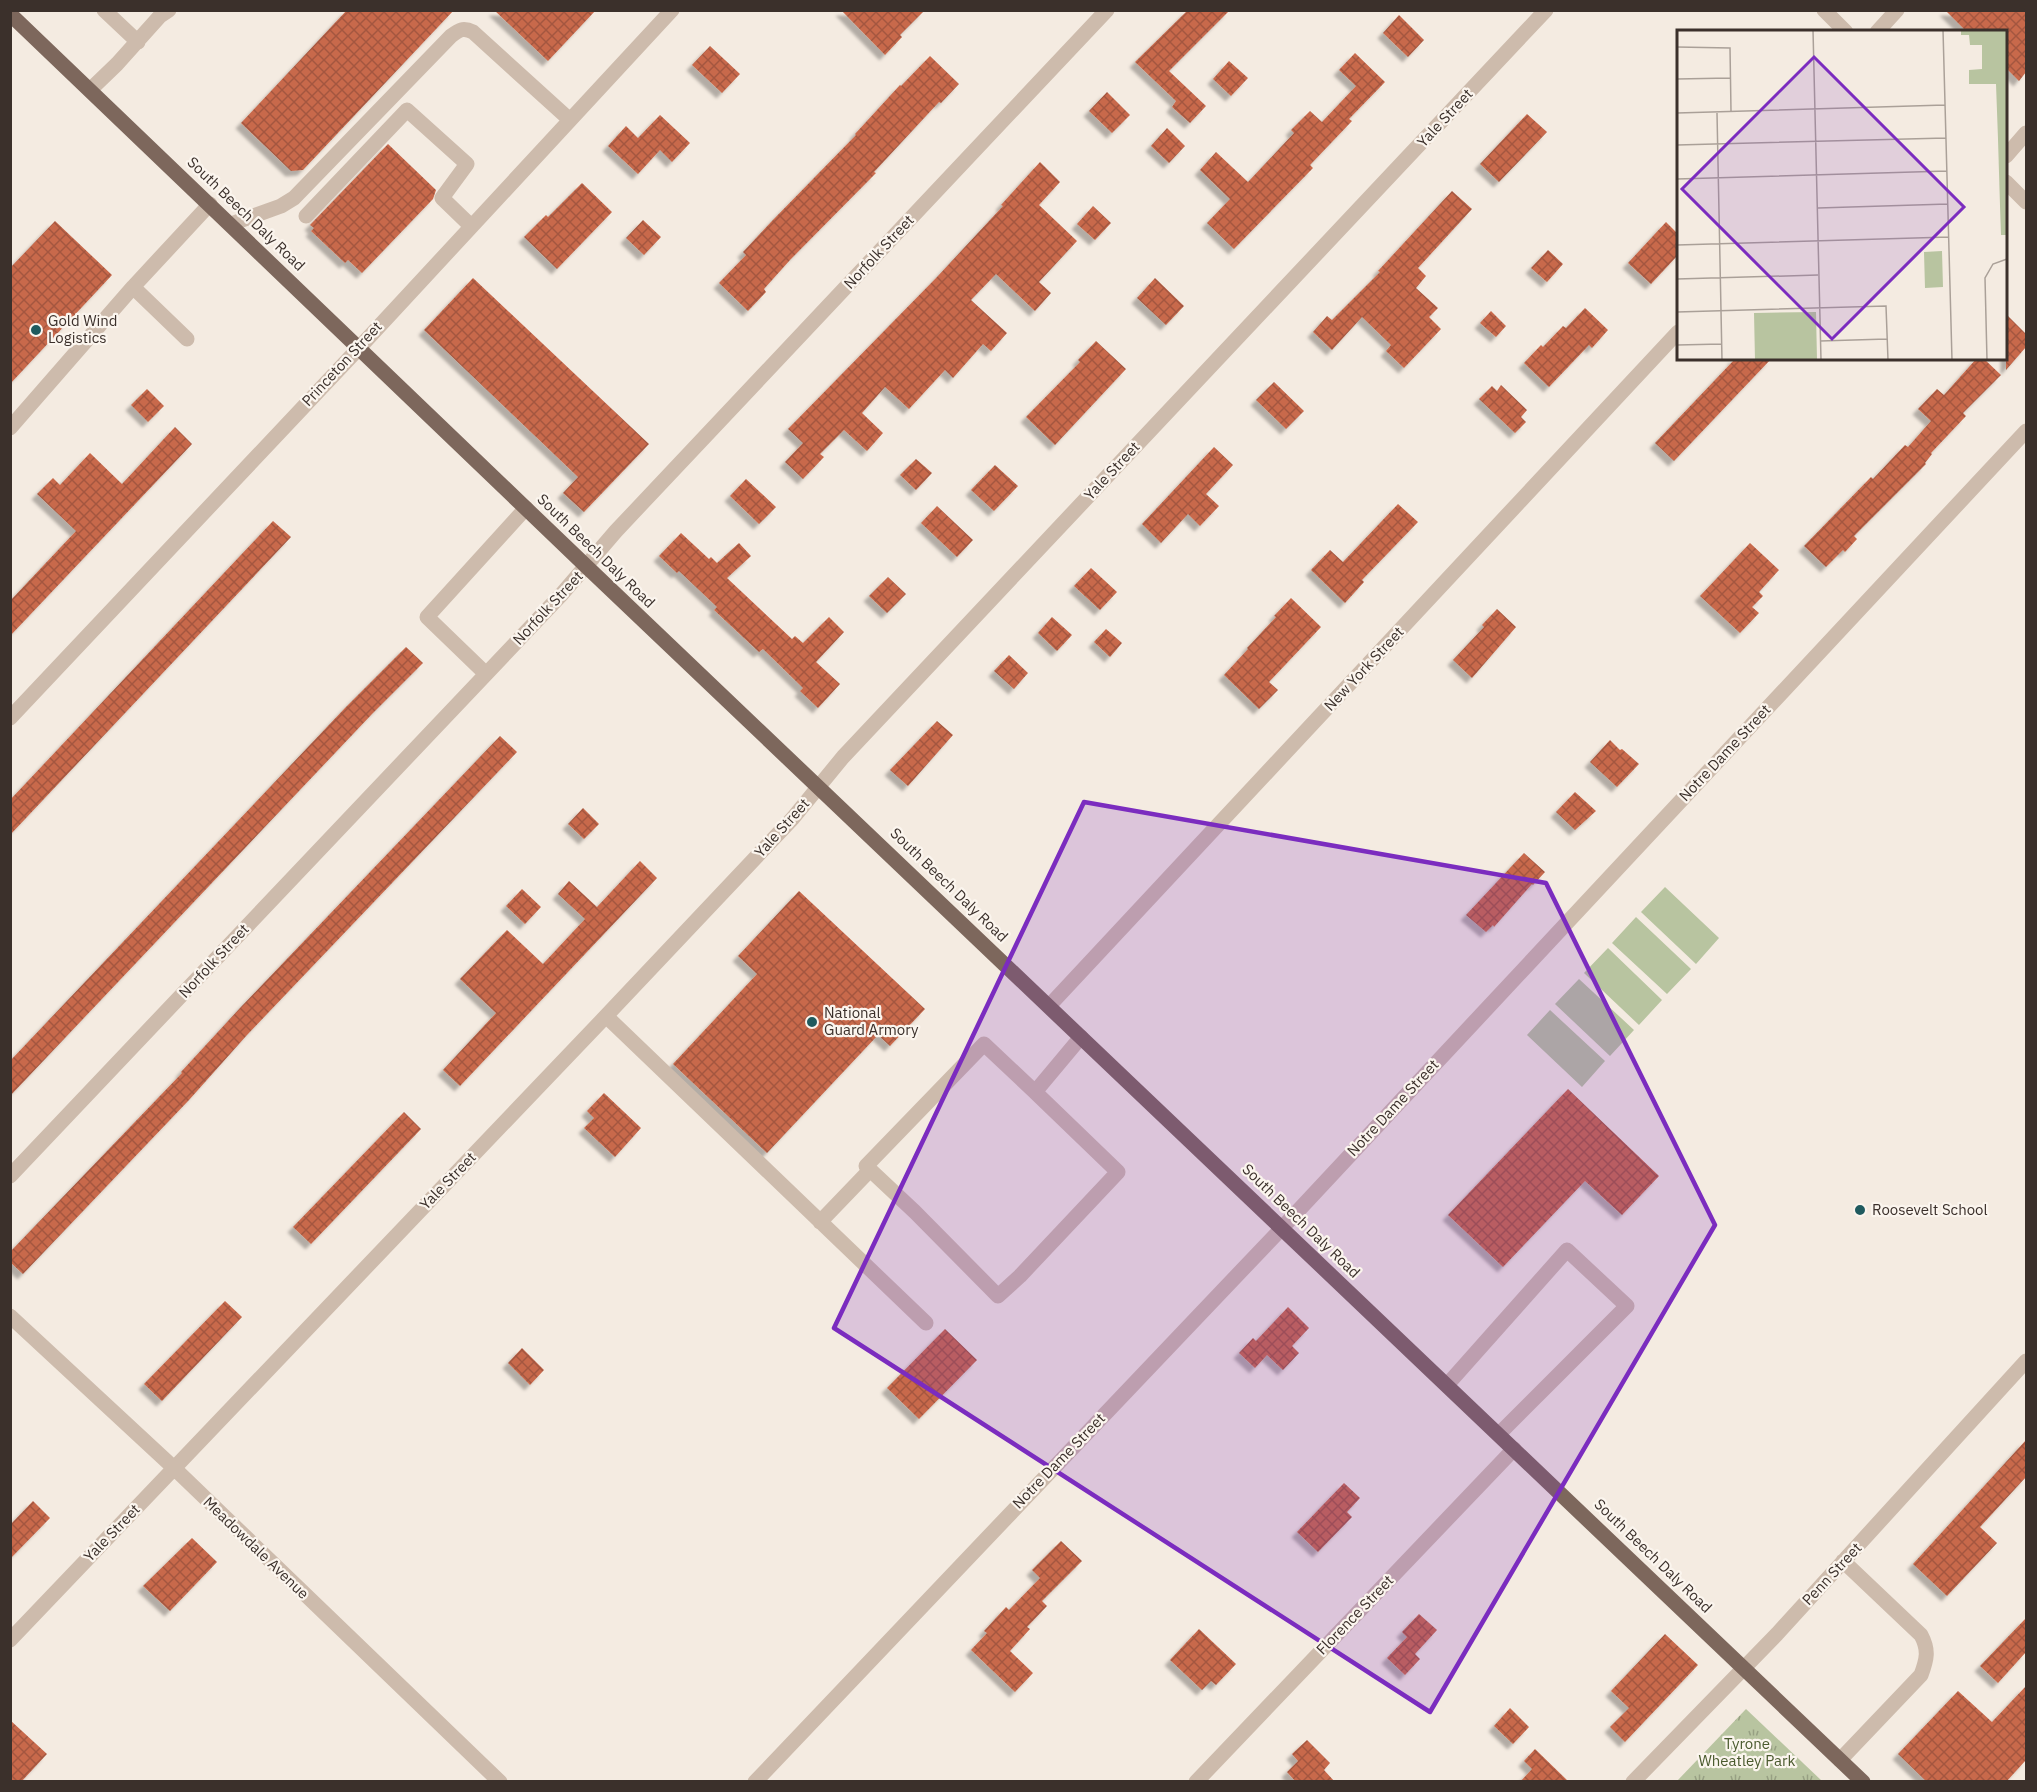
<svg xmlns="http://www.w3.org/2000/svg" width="2037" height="1792" font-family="'IBM Plex Sans',sans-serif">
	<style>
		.grass { fill: url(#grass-tufts) }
		.pitch { fill: #b8c4a0 }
		.building { fill: url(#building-cross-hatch); filter: url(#shadow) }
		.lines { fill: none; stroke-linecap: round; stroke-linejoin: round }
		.minor { stroke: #cdbbac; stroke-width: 15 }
		.major { stroke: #7d675c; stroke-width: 15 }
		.marked { fill: #7b2cbf; fill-opacity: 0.2; stroke: #7b2cbf; stroke-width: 4.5; stroke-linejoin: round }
		.poi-dot { fill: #1f5a5e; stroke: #fbf5ee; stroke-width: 2 }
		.labels { text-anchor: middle; stroke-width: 4.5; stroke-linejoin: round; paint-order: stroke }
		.street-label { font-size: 15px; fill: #3b302b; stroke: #fbf5ee }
		.poi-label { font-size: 15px; fill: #3b302b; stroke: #fbf5ee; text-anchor: start }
		.park-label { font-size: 15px; fill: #4a5a2e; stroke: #fbf5ee }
		.inset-road { fill: none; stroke: #aaa098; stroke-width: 1.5 }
		.view { fill: #7b2cbf; fill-opacity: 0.15; stroke: #7b2cbf; stroke-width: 3 }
		.inset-edge { fill: none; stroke: #3b302b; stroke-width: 3 }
	</style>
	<defs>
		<pattern id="grass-tufts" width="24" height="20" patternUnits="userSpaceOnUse" patternTransform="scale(1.5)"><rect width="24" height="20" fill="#b8c4a0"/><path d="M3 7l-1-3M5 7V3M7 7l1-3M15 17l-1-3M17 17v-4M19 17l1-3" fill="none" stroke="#97a083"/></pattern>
		<pattern id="building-cross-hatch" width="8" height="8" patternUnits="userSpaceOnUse" patternTransform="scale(1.5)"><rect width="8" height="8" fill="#c8694b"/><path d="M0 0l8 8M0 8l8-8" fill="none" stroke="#a4573f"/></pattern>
		<filter id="shadow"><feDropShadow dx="-5.5" dy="5.5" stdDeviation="1.5" flood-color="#0004"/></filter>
	</defs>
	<rect width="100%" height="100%" fill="#f4ebe1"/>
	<path class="grass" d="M 1746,1709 L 1822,1781 L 1677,1781 Z"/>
	<path class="pitch" d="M 1665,887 L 1719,938 L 1696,964 L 1641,912 Z
		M 1636,917 L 1691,969 L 1667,994 L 1612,943 Z
		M 1608,948 L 1662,1000 L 1639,1025 L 1584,973 Z
		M 1579,979 L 1634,1030 L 1610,1056 L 1555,1004 Z
		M 1550,1010 L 1605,1061 L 1582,1087 L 1527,1035 Z"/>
	<path class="building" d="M 347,10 L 454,10 L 303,170 L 291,171 L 241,123 Z
		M 494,10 L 596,10 L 548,61 Z
		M 841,10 L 925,10 L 900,35 L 902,37 L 885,55 Z
		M 1188,10 L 1230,10 L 1169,71 L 1206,106 L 1190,123 L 1172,107 L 1176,101 L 1135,62 Z
		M 1945,10 L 2026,10 L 2026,72 L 2019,81 L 2006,68 L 2006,32 L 1967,32 Z
		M 1399,15 L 1424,40 L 1408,57 L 1383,33 Z
		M 710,46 L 740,74 L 722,93 L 692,65 Z
		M 1355,53 L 1385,82 L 1349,119 L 1352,121 L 1310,165 L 1313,168 L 1234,249 L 1207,223 L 1230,199 L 1200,170 L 1216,152 L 1248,182 L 1294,133 L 1291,130 L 1310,111 L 1322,122 L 1356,86 L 1339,70 Z
		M 930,56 L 959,84 L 941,103 L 939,102 L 874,172 L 876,173 L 790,260 L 764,289 L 766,292 L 748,311 L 719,283 L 746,255 L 743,252 L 771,222 L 856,135 L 855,134 L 900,85 L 901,86 Z
		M 1229,61 L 1248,78 L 1231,96 L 1213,79 Z
		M 1107,92 L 1130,115 L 1112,133 L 1089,111 Z
		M 1527,114 L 1547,132 L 1499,182 L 1480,164 Z
		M 660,115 L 690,143 L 672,162 L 660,150 L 638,174 L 608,146 L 626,126 L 638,138 Z
		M 1167,128 L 1185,146 L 1169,163 L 1151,146 Z
		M 388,144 L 436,190 L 433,199 L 362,273 L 348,260 L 345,263 L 311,231 L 314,228 L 310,225 Z
		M 1040,162 L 1060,182 L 1039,205 L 1077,241 L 1039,282 L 1051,293 L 1035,311 L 996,274 L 971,300 L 1007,333 L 991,351 L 983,344 L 953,378 L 945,370 L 909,409 L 885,387 L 862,413 L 883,433 L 867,451 L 844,430 L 820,454 L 824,457 L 803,479 L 785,462 L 803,443 L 788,429 L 937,277 L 1003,206 L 1001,205 Z
		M 582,183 L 612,212 L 557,269 L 524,237 L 546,215 L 548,217 Z
		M 1452,191 L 1472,209 L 1418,268 L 1426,276 L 1416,288 L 1438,308 L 1429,317 L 1441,329 L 1404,368 L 1386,351 L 1391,345 L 1362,317 L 1332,350 L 1313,332 L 1327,316 L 1332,320 L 1380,272 L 1378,271 Z
		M 1093,206 L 1111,223 L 1095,240 L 1077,224 Z
		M 643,220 L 661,237 L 644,255 L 626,238 Z
		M 55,221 L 112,275 L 10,384 L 10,268 Z
		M 1666,222 L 1678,234 L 1678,255 L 1651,284 L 1628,263 Z
		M 1548,250 L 1563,264 L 1547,282 L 1531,268 Z
		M 473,278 L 649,444 L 584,512 L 563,493 L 578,477 L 424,330 Z
		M 1155,278 L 1184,306 L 1166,325 L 1137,298 Z
		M 1585,308 L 1608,330 L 1592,348 L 1589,345 L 1549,387 L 1524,363 L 1541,345 L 1543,347 L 1563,326 L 1566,328 Z
		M 1491,311 L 1506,326 L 1496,337 L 1480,323 Z
		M 2006,314 L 2026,334 L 2026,347 L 2006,370 Z
		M 1096,341 L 1126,369 L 1055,445 L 1026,417 L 1080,362 L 1078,360 Z
		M 1733,358 L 1772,358 L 1674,461 L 1655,443 L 1734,360 Z
		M 1977,358 L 1983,358 L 2001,375 L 1963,413 L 1966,416 L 1931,453 L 1932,454 L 1925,463 L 1926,464 L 1854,536 L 1857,539 L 1845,552 L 1843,550 L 1826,567 L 1804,546 L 1871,477 L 1873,479 L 1905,445 L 1908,447 L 1931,421 L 1918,409 L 1937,389 L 1944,395 Z
		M 1274,382 L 1304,411 L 1286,429 L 1256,400 Z
		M 1501,385 L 1527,410 L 1521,417 L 1526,422 L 1515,433 L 1479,399 L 1492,386 L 1497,391 Z
		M 147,389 L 164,406 L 148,422 L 131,405 Z
		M 175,427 L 192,444 L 10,636 L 10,601 L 76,531 L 37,494 L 53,478 L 60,485 L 90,453 L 122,484 Z
		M 1214,447 L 1233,465 L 1206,494 L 1219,506 L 1200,526 L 1188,514 L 1161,543 L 1142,524 Z
		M 916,459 L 932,473 L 916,490 L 900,475 Z
		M 995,465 L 1018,486 L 994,511 L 971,490 Z
		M 746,479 L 776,507 L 759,524 L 730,496 Z
		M 1398,504 L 1418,522 L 1362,580 L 1364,582 L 1345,603 L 1311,570 L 1330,550 L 1343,562 Z
		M 937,506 L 973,540 L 957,557 L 921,523 Z
		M 273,521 L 291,537 L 10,835 L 10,800 Z
		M 681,533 L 709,559 L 711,557 L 717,563 L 739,543 L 751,556 L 727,578 L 792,639 L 795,636 L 803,643 L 829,617 L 844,632 L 816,662 L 840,684 L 818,708 L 800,691 L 803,688 L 763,649 L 759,652 L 714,610 L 717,607 L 679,571 L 677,573 L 659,556 Z
		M 1750,543 L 1779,570 L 1759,592 L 1763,596 L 1752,607 L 1759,613 L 1740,633 L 1700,596 Z
		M 1091,568 L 1117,592 L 1100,610 L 1074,586 Z
		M 888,577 L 906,594 L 887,613 L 869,596 Z
		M 1291,598 L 1321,627 L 1269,682 L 1278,690 L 1259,709 L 1224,675 L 1248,649 L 1247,648 L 1276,617 L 1274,616 Z
		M 1497,609 L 1516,627 L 1472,678 L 1453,660 L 1484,627 L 1482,625 Z
		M 1052,617 L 1072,635 L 1057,651 L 1038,633 Z
		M 1106,629 L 1122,643 L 1110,657 L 1094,642 Z
		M 406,647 L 423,663 L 372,714 L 10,1096 L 10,1061 L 345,708 Z
		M 1009,655 L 1028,673 L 1014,689 L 994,671 Z
		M 937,721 L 953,735 L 908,786 L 890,770 Z
		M 500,736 L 517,752 L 247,1035 L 189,1100 L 23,1274 L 10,1262 L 10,1252 L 182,1073 L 181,1072 L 240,1008 Z
		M 1610,740 L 1620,750 L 1622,749 L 1639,764 L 1617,787 L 1590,762 Z
		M 1575,792 L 1596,811 L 1575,830 L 1556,812 Z
		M 583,808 L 599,824 L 584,839 L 568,824 Z
		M 1524,853 L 1545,872 L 1533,885 L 1532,884 L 1494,927 L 1493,925 L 1486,932 L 1466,915 Z
		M 640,861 L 657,878 L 460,1086 L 443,1070 L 496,1013 L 460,979 L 507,930 L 543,964 L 585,919 L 558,894 L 569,881 L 597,907 Z
		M 522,889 L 541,907 L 525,924 L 506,906 Z
		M 799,891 L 925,1009 L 890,1046 L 878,1035 L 767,1153 L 673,1064 L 757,974 L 738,956 Z
		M 1568,1089 L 1659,1176 L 1622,1215 L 1585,1181 L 1503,1267 L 1448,1215 Z
		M 604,1093 L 641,1128 L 615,1157 L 584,1128 L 594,1118 L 587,1111 Z
		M 404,1112 L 421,1129 L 311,1244 L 293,1227 Z
		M 225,1301 L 242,1317 L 162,1401 L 144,1384 Z
		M 1288,1307 L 1309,1328 L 1292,1346 L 1299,1353 L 1283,1370 L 1267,1355 L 1255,1368 L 1239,1353 L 1253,1338 L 1256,1341 Z
		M 945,1329 L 977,1360 L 919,1419 L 887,1388 Z
		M 522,1348 L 544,1370 L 530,1385 L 508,1363 Z
		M 2026,1440 L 2026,1477 L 1980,1527 L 1997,1543 L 1947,1596 L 1913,1564 Z
		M 1344,1483 L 1360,1498 L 1347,1512 L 1352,1517 L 1318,1552 L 1297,1532 Z
		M 33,1501 L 50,1518 L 10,1559 L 10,1525 Z
		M 192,1538 L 217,1562 L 170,1611 L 143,1586 Z
		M 1061,1541 L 1082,1561 L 1042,1601 L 1047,1606 L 1027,1627 L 1030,1629 L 1010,1651 L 1033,1673 L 1015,1692 L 971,1650 L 987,1633 L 984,1631 L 1006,1607 L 1009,1610 L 1040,1578 L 1032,1570 Z
		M 1419,1614 L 1437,1630 L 1415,1654 L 1420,1659 L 1405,1675 L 1387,1658 L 1407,1637 L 1402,1632 Z
		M 2026,1618 L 2026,1652 L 1998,1683 L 1980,1666 Z
		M 1199,1629 L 1236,1664 L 1216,1685 L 1211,1681 L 1202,1690 L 1170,1660 Z
		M 1665,1634 L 1698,1665 L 1625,1742 L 1610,1727 L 1629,1708 L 1611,1691 Z
		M 2026,1686 L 2026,1760 L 2006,1782 L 1927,1782 L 1898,1754 L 1958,1691 L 1992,1722 Z
		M 1510,1708 L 1529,1727 L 1513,1744 L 1494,1726 Z
		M 10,1720 L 47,1754 L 21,1782 L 10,1782 Z
		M 1307,1740 L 1330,1763 L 1324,1770 L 1335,1782 L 1296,1782 L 1287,1772 L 1298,1761 L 1292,1754 Z
		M 1535,1749 L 1569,1782 L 1520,1782 L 1532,1769 L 1524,1761 Z"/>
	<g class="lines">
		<path class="minor" d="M 104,10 L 138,42
			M 1824,10 L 1846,32
			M 1877,32 L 1897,10
			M 90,90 L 117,64 L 160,16 L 169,10
			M 2006,156 L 2026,133
			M 2006,182 L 2026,202
			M 306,216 L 407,110 L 467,164 L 442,198 L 471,226
			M 231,224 L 281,206 L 294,198 L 451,36 C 459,30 463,27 473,32 L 570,120
			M 133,287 L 187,339
			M 10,428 L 133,287 L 210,204
			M 485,673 L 427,617 L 526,508
			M 10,718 L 359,348 L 672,10
			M 1049,1006 L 1678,332
			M 606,1016 L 926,1323
			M 1035,1092 L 984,1044 L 866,1166 L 915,1212 L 998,1296 L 1020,1276 L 1118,1172 L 1035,1092 L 1081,1037
			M 10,1176 L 561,595 L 616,531 L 1107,10
			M 820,1222 L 870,1170
			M 10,1316 L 174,1468 L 500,1782
			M 1447,1385 L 1567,1250 L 1627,1306 L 1499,1434
			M 10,1640 L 606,1016 L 793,818 L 843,757 L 1546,10
			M 1840,1760 L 1921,1675 C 1927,1659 1929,1650 1921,1635 L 1843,1561
			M 755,1782 L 1282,1228 L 2026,431
			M 1196,1782 L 1514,1449
			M 1633,1782 L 1777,1634 L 2026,1361"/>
		<path class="major" d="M 10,14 L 586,566 L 1863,1782"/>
	</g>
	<path class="marked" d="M 1084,802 L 1546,883 L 1715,1225 L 1430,1712 L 834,1328 Z"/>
	<g class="poi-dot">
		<circle cx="36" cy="330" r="6"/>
		<circle cx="812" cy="1022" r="6"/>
		<circle cx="1860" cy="1210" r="6"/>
	</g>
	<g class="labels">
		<g class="street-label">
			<text transform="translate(1445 118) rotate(-47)" y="5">Yale Street</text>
			<text transform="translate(246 214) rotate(44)" y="5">South Beech Daly Road</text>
			<text transform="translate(879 252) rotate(-47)" y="5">Norfolk Street</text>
			<text transform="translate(342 364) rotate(-47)" y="5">Princeton Street</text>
			<text transform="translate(1112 471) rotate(-47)" y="5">Yale Street</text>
			<text transform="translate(596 551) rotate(44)" y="5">South Beech Daly Road</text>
			<text transform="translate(548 608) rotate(-47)" y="5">Norfolk Street</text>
			<text transform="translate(1364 669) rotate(-47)" y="5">New York Street</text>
			<text transform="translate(1725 753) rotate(-47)" y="5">Notre Dame Street</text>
			<text transform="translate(782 828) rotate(-48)" y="5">Yale Street</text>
			<text transform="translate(949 885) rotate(44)" y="5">South Beech Daly Road</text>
			<text transform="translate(214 961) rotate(-47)" y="5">Norfolk Street</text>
			<text transform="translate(1393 1108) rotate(-47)" y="5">Notre Dame Street</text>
			<text transform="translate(448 1181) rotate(-46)" y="5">Yale Street</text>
			<text transform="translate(1301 1221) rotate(44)" y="5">South Beech Daly Road</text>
			<text transform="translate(1059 1461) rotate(-46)" y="5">Notre Dame Street</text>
			<text transform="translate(112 1533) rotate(-46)" y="5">Yale Street</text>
			<text transform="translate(256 1548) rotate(44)" y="5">Meadowdale Avenue</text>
			<text transform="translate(1653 1556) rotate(44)" y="5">South Beech Daly Road</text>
			<text transform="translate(1832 1574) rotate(-47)" y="5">Penn Street</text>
			<text transform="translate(1355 1615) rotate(-46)" y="5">Florence Street</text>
		</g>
		<g class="poi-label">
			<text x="48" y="326">Gold Wind<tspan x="48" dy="17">Logistics</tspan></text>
			<text x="824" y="1018">National<tspan x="824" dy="17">Guard Armory</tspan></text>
			<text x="1872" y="1215">Roosevelt School</text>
		</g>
		<g class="park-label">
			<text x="1747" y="1749">Tyrone<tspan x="1747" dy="17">Wheatley Park</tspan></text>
		</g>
	</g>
	<g transform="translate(1677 30)">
		<rect width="330" height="330" fill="#f4ebe1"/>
		<path d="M 330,0 L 330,109 L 321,109 L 319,54 L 292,54 L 292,40 L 305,39 L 305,15 L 293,15 L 292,5 L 284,5 L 284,1 ZM 323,176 L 330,176 L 330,205 L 324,205 ZM 139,282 L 140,330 L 78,330 L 77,283 Z" fill="#b8c4a0"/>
		<path d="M 321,109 L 330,109 L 330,176 L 323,176 Z" fill="#b8c4a0"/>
		<path d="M 265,221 L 266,257 L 248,258 L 247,222 ZM 108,310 L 138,310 L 138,330 L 108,330 Z" fill="#b8c4a0"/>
		<path class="inset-road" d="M 136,0 L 144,330M 266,0 L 275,330M 0,17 L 53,18 L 54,81M 0,49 L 53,48M 0,83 L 268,75M 40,83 L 45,330M 0,115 L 269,108M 0,149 L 270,141M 141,178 L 271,174M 0,215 L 272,207M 0,249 L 141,245M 0,282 L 209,276 L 211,330M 143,311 L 210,309M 0,315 L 45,314M 310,330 L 308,248 L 316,234 L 330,229"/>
		<path class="view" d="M 137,27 L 287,177 L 155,309 L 5,159 Z"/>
		<rect width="330" height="330" class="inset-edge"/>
	</g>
	<rect width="2037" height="1792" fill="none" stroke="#3b302b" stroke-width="24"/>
</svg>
